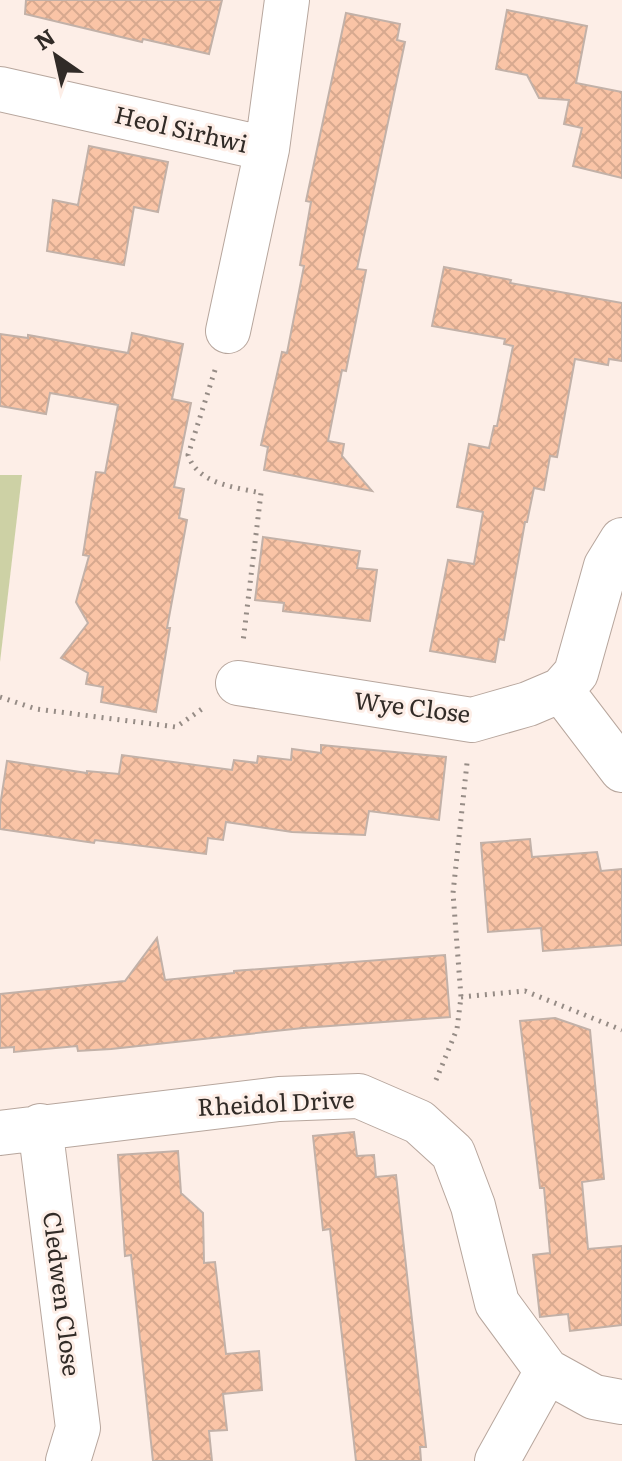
<svg xmlns="http://www.w3.org/2000/svg" width="622" height="1461" font-family="Literata,serif">
	<style>
		.green { fill: #cdd1a5 }
		.building { fill: url(#building-cross-hatch); stroke: #c2b1a8; stroke-width: 2 }
		.lines { fill: none; stroke-linecap: round; stroke-linejoin: round }
		.minor-casing { stroke: #b7a69d; stroke-width: 46 }
		.path { stroke: #968c86; stroke-width: 5; stroke-dasharray: 2 6; stroke-linecap: butt }
		.minor { stroke: #fff; stroke-width: 44 }
		.labels { text-anchor: middle; stroke-width: 6; stroke-linejoin: round; paint-order: stroke }
		.street-label { font-size: 24px; fill: #312b27; stroke: #fdeee7 }
	</style>
	<defs>
		<pattern id="building-cross-hatch" width="8" height="8" patternUnits="userSpaceOnUse" patternTransform="scale(2)"><rect width="8" height="8" fill="#fac4a6"/><path d="M0 0l8 8M0 8l8-8" fill="none" stroke="#d7a98f"/></pattern>
	</defs>
	<rect width="100%" height="100%" fill="#fdeee7"/>
	<path class="green" d="M 0,475 L 22,475 L 0,662 Z"/>
	<path class="building" d="M 26,0 L 222,0 L 209,54 L 143,39 L 142,42 L 25,14 Z
		M 507,10 L 587,26 L 576,83 L 622,92 L 622,178 L 573,166 L 582,128 L 564,124 L 569,100 L 539,98 L 527,75 L 496,69 Z
		M 346,13 L 400,24 L 397,40 L 405,42 L 357,269 L 366,270 L 346,371 L 342,370 L 328,441 L 344,444 L 342,456 L 372,491 L 264,470 L 268,447 L 261,445 L 282,352 L 287,353 L 304,266 L 300,265 L 311,202 L 306,201 Z
		M 89,146 L 168,162 L 158,212 L 134,207 L 124,265 L 47,251 L 53,200 L 78,205 Z
		M 444,267 L 511,280 L 510,283 L 622,303 L 622,361 L 609,359 L 608,365 L 575,359 L 557,457 L 550,456 L 544,490 L 534,488 L 527,522 L 525,522 L 504,640 L 499,639 L 495,662 L 430,651 L 448,560 L 474,564 L 483,512 L 457,507 L 469,444 L 489,448 L 494,426 L 497,426 L 513,346 L 504,344 L 505,339 L 432,326 Z
		M 132,333 L 183,344 L 172,399 L 191,403 L 174,487 L 184,489 L 179,518 L 187,520 L 167,628 L 170,628 L 156,712 L 101,702 L 103,687 L 86,684 L 88,673 L 61,658 L 88,623 L 76,602 L 89,556 L 83,555 L 96,472 L 105,473 L 118,405 L 50,393 L 46,414 L 0,406 L 0,334 L 28,338 L 28,335 L 128,353 Z
		M 263,537 L 360,551 L 357,568 L 377,570 L 370,621 L 283,611 L 284,603 L 255,600 Z
		M 321,745 L 446,757 L 439,820 L 369,811 L 365,835 L 292,832 L 226,822 L 223,840 L 208,838 L 206,854 L 95,840 L 94,843 L 0,829 L 0,806 L 7,761 L 87,773 L 87,771 L 119,774 L 122,755 L 232,770 L 234,760 L 257,763 L 258,756 L 291,760 L 292,749 L 321,753 Z
		M 530,839 L 532,857 L 597,852 L 601,871 L 622,869 L 622,945 L 543,951 L 541,928 L 488,932 L 481,843 Z
		M 157,938 L 165,980 L 234,973 L 234,971 L 445,955 L 450,1017 L 303,1028 L 111,1049 L 78,1051 L 77,1046 L 14,1052 L 14,1047 L 0,1048 L 0,994 L 125,981 Z
		M 555,1018 L 590,1030 L 604,1179 L 582,1182 L 588,1249 L 622,1246 L 622,1325 L 570,1331 L 568,1314 L 540,1317 L 533,1255 L 550,1253 L 544,1188 L 540,1188 L 520,1021 Z
		M 354,1132 L 357,1156 L 374,1155 L 376,1177 L 396,1175 L 426,1447 L 420,1447 L 421,1461 L 356,1461 L 330,1229 L 323,1230 L 313,1136 Z
		M 178,1151 L 181,1193 L 203,1213 L 204,1263 L 215,1262 L 226,1354 L 259,1351 L 262,1390 L 223,1394 L 227,1430 L 209,1431 L 212,1461 L 153,1461 L 131,1255 L 125,1256 L 118,1155 Z"/>
	<g class="lines">
		<defs>
			<path id="minor" d="M 0,89 L 267,149 L 287,0
				M 228,331 L 267,149
				M 238,683 L 472,720 L 528,704 L 561,690 L 576,673 L 606,566 L 622,540
				M 561,690 L 622,770
				M 40,1126 L 78,1428 L 68,1461
				M 0,1133 L 279,1099 L 359,1096 L 419,1122 L 453,1153 L 473,1206 L 497,1303 L 547,1371 L 594,1397 L 622,1402
				M 497,1461 L 547,1371"/>
		</defs>
		<use href="#minor" class="minor-casing"/>
		<path class="path" d="M 215,370 L 188,455 C 198,484 234,487 261,493 L 243,642
			M 0,697 L 36,709 L 176,727 L 202,709
			M 461,997 L 525,991 L 622,1030
			M 436,1080 L 457,1029 L 461,997 L 453,893 L 467,763"/>
		<use href="#minor" class="minor"/>
	</g>
	<g class="labels">
		<g class="street-label">
			<text transform="translate(181 130) rotate(13)" y="8">Heol Sirhwi</text>
			<text transform="translate(412 708) rotate(7)" y="8">Wye Close</text>
			<text transform="translate(276 1104) rotate(-3)" y="8">Rheidol Drive</text>
			<text transform="translate(61 1294) rotate(83)" y="8">Cledwen Close</text>
		</g>
	</g>
	<g transform="translate(56 56) rotate(326)" stroke="#fdeee7" stroke-width="6" paint-order="stroke">
	<path d="M0-6L14 30L0 20L-14 30Z" fill="#312b27"/>
	<text y="-12" font-size="22" font-weight="bold" text-anchor="middle" fill="#312b27">N</text>
	</g>
</svg>
